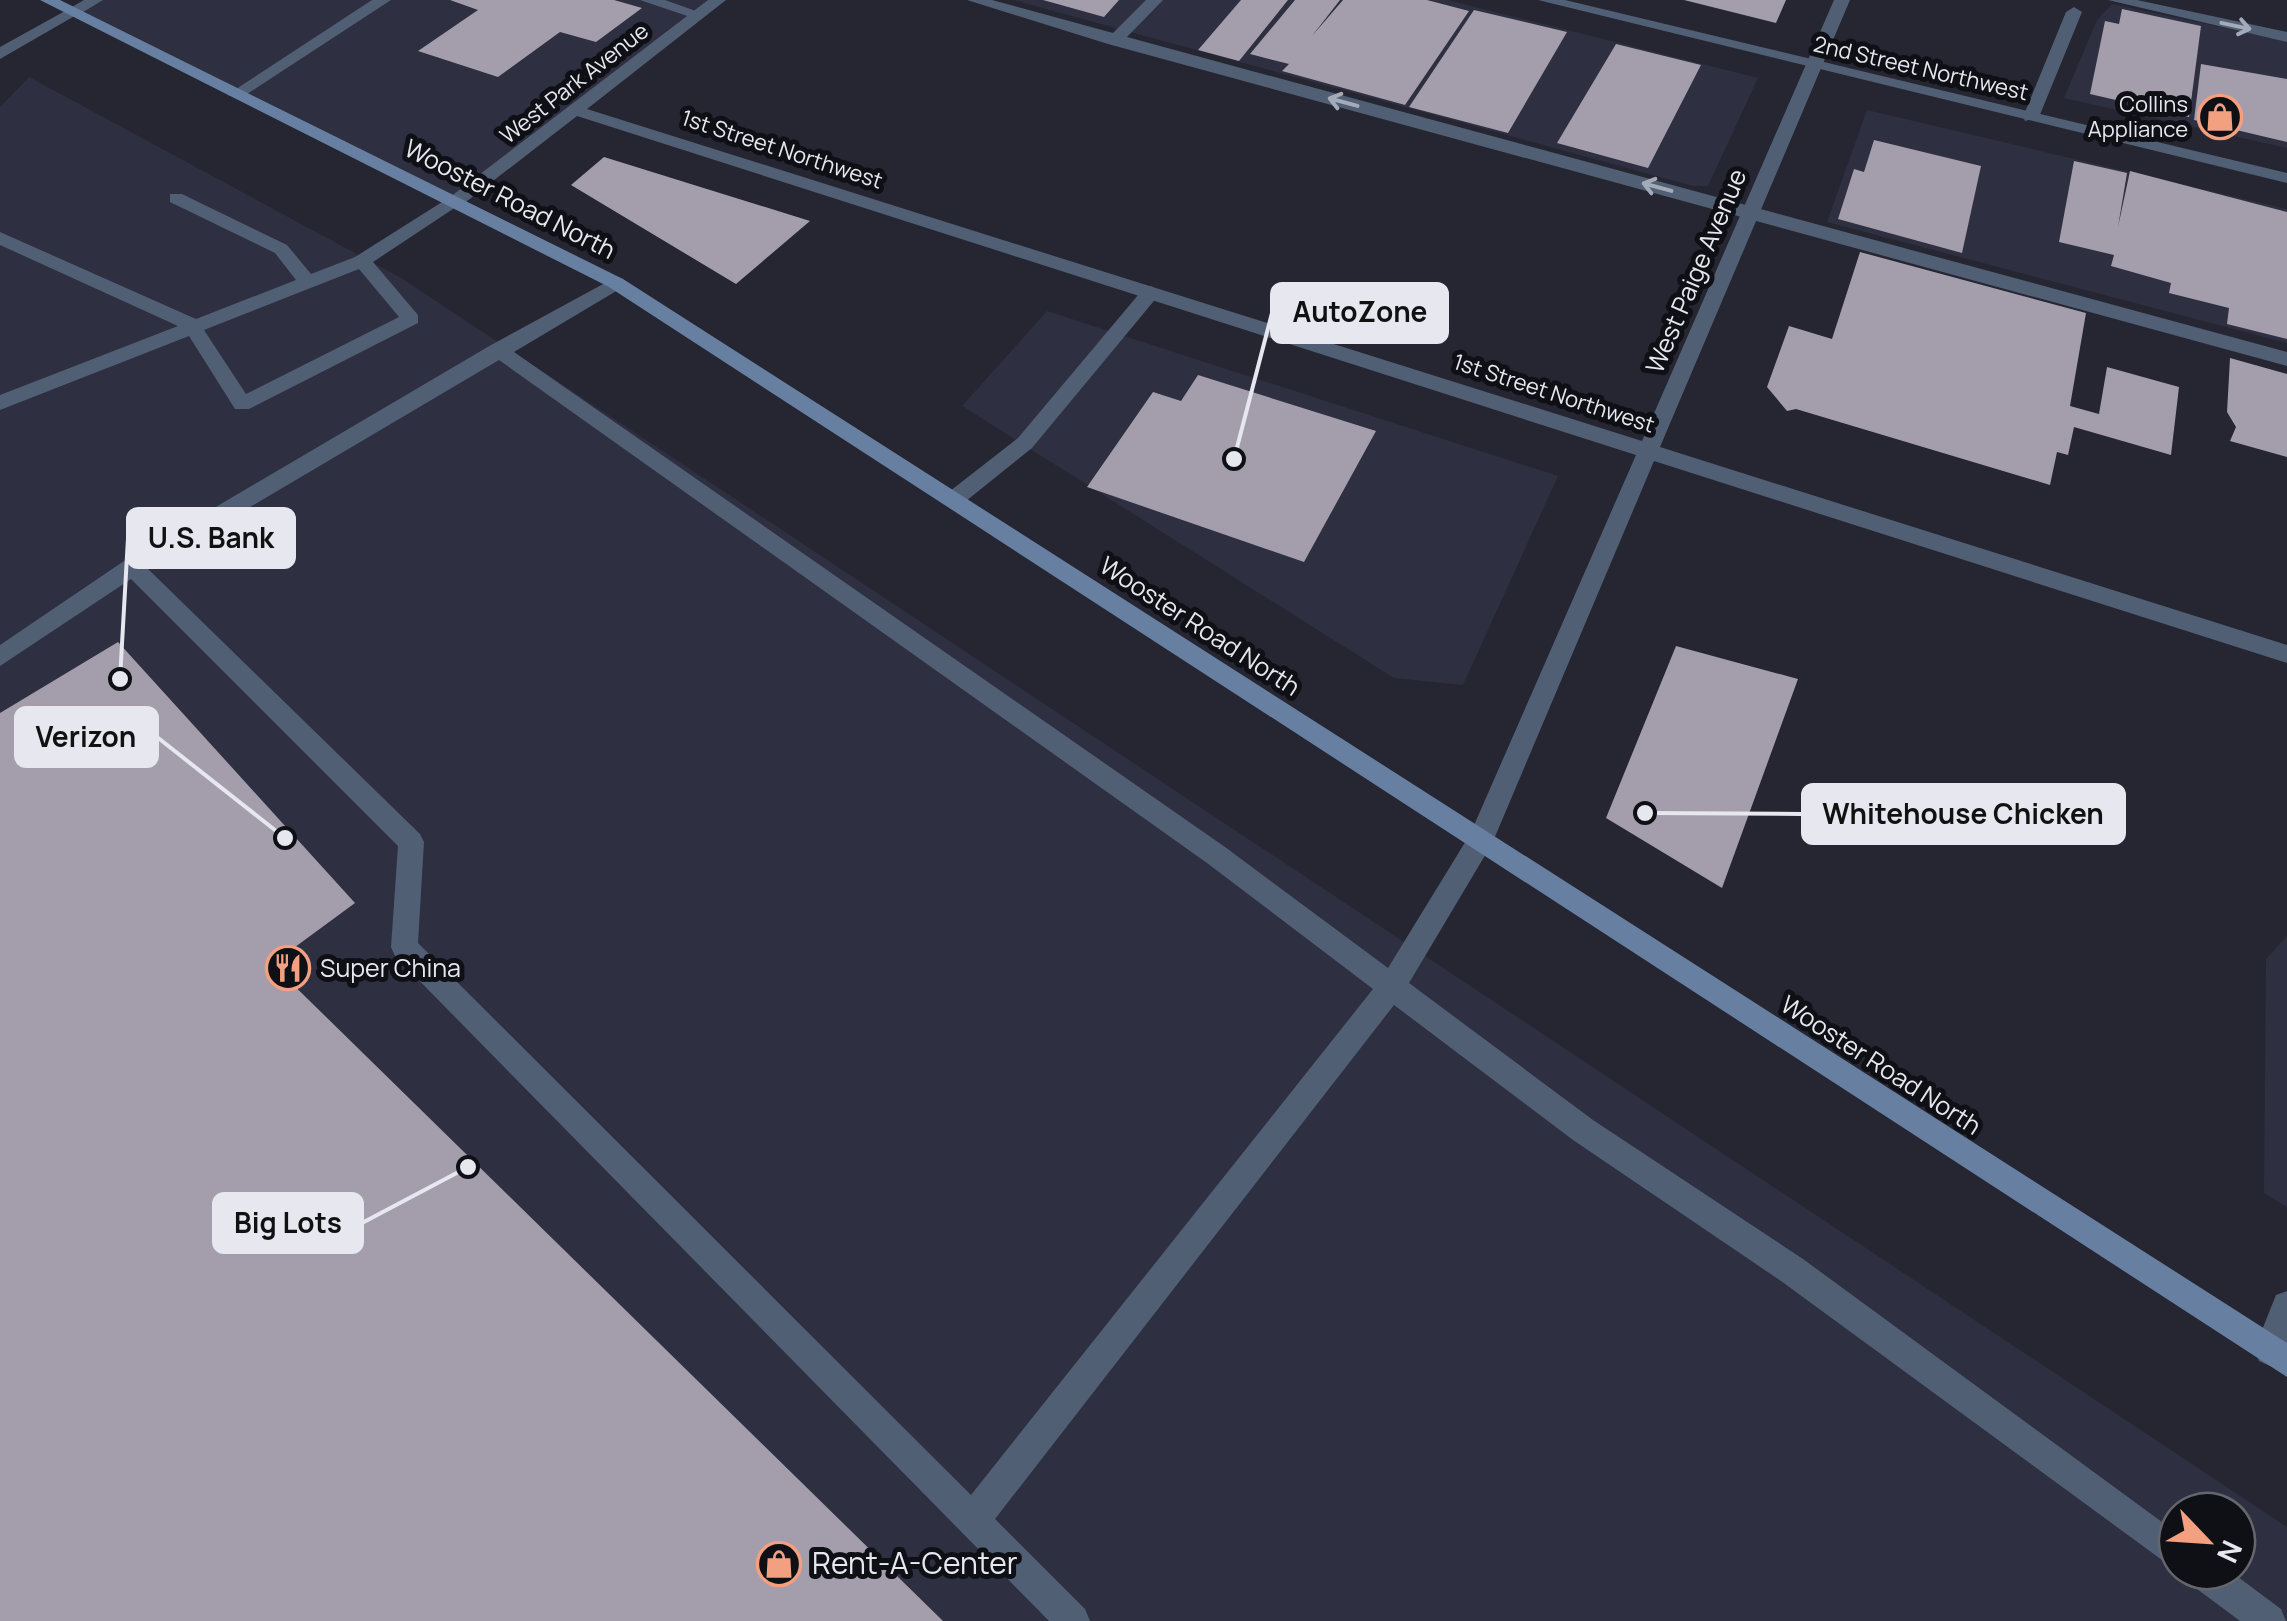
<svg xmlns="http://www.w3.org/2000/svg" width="2287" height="1621" font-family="Manrope,sans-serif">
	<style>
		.built { fill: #2e2f41; fill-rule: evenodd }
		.building { fill: #a49dac }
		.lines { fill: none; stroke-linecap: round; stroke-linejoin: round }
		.service { fill: #515f74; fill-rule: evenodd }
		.minor { fill: #515f74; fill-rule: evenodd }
		.tertiary { fill: #515f74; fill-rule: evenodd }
		.secondary { fill: #677fa0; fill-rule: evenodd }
		.oneway { stroke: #a3aab8 }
		.labels { text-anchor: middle; stroke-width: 10; stroke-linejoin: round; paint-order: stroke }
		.far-street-label { font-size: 22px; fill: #e6e7ef; stroke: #0f1015 }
		.far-poi-label { font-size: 22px; fill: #e6e7ef; stroke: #0f1015; text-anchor: end }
		.street-label { font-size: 25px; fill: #e6e7ef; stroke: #0f1015 }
		.poi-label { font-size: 25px; fill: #e6e7ef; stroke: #0f1015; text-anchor: start }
		.near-poi-label { font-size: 30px; fill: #e6e7ef; stroke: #0f1015; text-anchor: start }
		.leader { fill: none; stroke: #e6e7ef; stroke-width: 4 }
		.callout-dot { fill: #e6e7ef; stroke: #0f1015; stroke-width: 4 }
		.callout { fill: #e6e7ef; stroke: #e6e7ef; stroke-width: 4 }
		.callout-label { font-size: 28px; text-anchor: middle; font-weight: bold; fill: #111 }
	</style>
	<rect width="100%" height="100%" fill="#252632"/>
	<path class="built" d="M 95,0 L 718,0 L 456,201 L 70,14 Z
		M 1013,0 L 1448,0 L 1758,78 L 1708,186 L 1693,186 Z
		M 2112,4 L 2287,41 L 2287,148 L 2064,98 L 2097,20 Z
		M 29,77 L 403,279 L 2287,1527 L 2287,1621 L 0,1621 L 0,107 ZM 2177,1511 L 2237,1511 L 2237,1571 L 2177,1571 Z
		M 1867,110 L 2287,209 L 2287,343 L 1827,222 Z
		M 1047,311 L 1558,476 L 1463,685 L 1394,678 L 962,406 Z
		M 2287,936 L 2287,1207 L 2264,1193 L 2266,959 Z"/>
	<path class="building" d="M 450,0 L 614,0 L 642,8 L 596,42 L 560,32 L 498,77 L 418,51 L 478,10 Z
		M 1043,0 L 1119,0 L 1104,17 Z
		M 1241,0 L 1288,0 L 1239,61 L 1198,50 Z
		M 1295,0 L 1340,0 L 1312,36 L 1343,0 L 1427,0 L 1469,11 L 1405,105 L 1282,71 L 1289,64 L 1250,54 Z
		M 1684,0 L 1786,0 L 1776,23 Z
		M 2122,9 L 2201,26 L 2189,117 L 2090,94 L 2105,21 L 2119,24 Z
		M 1474,10 L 1567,32 L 1508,133 L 1409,107 Z
		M 1616,44 L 1701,65 L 1648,168 L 1557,143 Z
		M 2201,64 L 2287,79 L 2287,142 L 2194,120 Z
		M 1874,140 L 1981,166 L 1962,253 L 1838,219 L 1854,169 L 1864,172 Z
		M 604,157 L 810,221 L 736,284 L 571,185 Z
		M 2074,161 L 2127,173 L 2118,227 L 2130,171 L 2287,212 L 2287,339 L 2227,324 L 2229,308 L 2169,293 L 2171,283 L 2111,266 L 2114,255 L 2059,242 Z
		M 1860,252 L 2086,313 L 2070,406 L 2099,414 L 2107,367 L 2179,387 L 2171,455 L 2074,427 L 2068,455 L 2057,452 L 2050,485 L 1796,409 L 1787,411 L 1767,387 L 1789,326 L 1832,339 Z
		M 2230,358 L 2287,374 L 2287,457 L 2230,441 L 2236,427 L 2227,412 Z
		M 1198,375 L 1376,431 L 1304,562 L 1087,487 L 1153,392 L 1181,401 Z
		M 118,642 L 355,903 L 272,964 L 943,1621 L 0,1621 L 0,713 Z
		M 1676,646 L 1798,679 L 1722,888 L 1606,818 Z"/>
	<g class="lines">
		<path class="service" d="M 372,0 L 391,0 L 241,98 L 227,95 Z
			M 640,0 L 665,0 L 707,15 L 699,20 Z
			M 967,0 L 992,0 L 1113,33 L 1146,0 L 1163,0 L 1127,37 L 2287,352 L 2287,366 L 1108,44 Z
			M 2108,0 L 2137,0 L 2287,32 L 2287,42 Z
			M 2074,7 L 2082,12 L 2039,117 L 2025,121 L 2023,117 L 2066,12 Z
			M 65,11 L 78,14 L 0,59 L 0,47 Z
			M 170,194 L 182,194 L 287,245 L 311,274 L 355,257 L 450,197 L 465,201 L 373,262 L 418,315 L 418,323 L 249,409 L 235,409 L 189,336 L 0,410 L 0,395 L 178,326 L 0,245 L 0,232 L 196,319 L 296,280 L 275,253 L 170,202 ZM 359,269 L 399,317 L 246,394 L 204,330 Z
			M 616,277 L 623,279 L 623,287 L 514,352 L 1225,847 L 1388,968 L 1472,831 L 1481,828 L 1490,831 L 1494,839 L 1490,847 L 1409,983 L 1593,1120 L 1803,1259 L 2177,1533 L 2177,1571 L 1781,1281 L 1573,1140 L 1394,1005 L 995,1519 L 1085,1609 L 1090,1621 L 1049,1621 L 395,956 L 391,947 L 398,846 L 131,579 L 0,666 L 0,645 L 124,561 L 491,345 ZM 499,360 L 1207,863 L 1373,989 L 971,1495 L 418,943 L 424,842 L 420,834 L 147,568 Z
			M 1151,286 L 1160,292 L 1158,296 L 1032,448 L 961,505 L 945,505 L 945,495 L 1018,438 L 1144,288 Z
			M 2287,1291 L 2287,1347 L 2281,1361 L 2270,1366 L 2259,1361 L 2254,1350 L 2276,1295 Z
			M 2184,1571 L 2230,1571 L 2281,1609 L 2286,1621 L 2240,1621 L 2189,1583 Z"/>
		<path class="minor" d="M 84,0 L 103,0 L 75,17 L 65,17 L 65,11 Z
			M 708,0 L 726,0 L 587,109 L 1642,441 L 1834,0 L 1850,0 L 1660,447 L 2287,645 L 2287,663 L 1654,461 L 1494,839 L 1490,847 L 1481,850 L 1472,847 L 1468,839 L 1636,455 L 577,116 L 462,205 L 450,205 L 450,197 Z"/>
		<path class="tertiary" d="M 1538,0 L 1565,0 L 2287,173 L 2287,183 Z"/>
		<path class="secondary" d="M 40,0 L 60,0 L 623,279 L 2287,1343 L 2287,1377 L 609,287 Z"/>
	</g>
	<defs><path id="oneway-shaft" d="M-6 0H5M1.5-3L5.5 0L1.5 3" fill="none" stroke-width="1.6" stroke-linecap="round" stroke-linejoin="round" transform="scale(2.5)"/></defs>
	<g class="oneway">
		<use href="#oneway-shaft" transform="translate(2236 26) rotate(12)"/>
		<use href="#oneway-shaft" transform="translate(1343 102) rotate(-165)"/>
		<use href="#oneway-shaft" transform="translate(1657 187) rotate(-165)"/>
	</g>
	<defs>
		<symbol id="shop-ring" viewBox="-11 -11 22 22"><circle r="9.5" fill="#0f1015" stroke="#f2a07f" stroke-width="1.5"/><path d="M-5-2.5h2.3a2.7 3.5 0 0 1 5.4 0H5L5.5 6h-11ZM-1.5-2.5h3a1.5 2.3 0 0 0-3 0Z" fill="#f2a07f"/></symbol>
		<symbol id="restaurant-ring" viewBox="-11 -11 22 22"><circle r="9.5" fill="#0f1015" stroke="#f2a07f" stroke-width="1.5"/><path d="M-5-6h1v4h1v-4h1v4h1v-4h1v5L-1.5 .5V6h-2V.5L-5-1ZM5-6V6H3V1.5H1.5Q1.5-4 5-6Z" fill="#f2a07f"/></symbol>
	</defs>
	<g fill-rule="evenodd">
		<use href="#shop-ring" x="2195" y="92" width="50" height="50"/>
		<use href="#restaurant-ring" x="263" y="943" width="50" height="50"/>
		<use href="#shop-ring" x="754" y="1539" width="50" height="50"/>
	</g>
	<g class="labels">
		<g class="far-street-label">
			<text transform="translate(1921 68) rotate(13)" y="8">2nd Street Northwest</text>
			<text transform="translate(574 83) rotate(-38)" y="8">West Park Avenue</text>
			<text transform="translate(782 149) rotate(18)" y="8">1st Street Northwest</text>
			<text transform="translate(1554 393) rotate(18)" y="8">1st Street Northwest</text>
		</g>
		<g class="far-poi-label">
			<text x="2188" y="112">Collins<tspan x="2188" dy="25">Appliance</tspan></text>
		</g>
		<g class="street-label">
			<text transform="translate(510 199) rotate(27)" y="9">Wooster Road North</text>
			<text transform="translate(1696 271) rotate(-67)" y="9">West Paige Avenue</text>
			<text transform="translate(1200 626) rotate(33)" y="9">Wooster Road North</text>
			<text transform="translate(1881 1065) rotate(33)" y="9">Wooster Road North</text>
		</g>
		<g class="poi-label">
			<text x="320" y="977">Super China</text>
		</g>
		<g class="near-poi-label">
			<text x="812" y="1574">Rent-A-Center</text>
		</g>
	</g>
	<path class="leader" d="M1234 459L1272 313M120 679L128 538M285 838L157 737M1645 813L1803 814M468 1167L362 1223"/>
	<g class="callout-dot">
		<circle cx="1234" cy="459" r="10"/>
		<circle cx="120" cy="679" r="10"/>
		<circle cx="285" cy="838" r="10"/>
		<circle cx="1645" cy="813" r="10"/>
		<circle cx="468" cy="1167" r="10"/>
	</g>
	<g class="callout">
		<rect x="1272" y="284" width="175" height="58" rx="10"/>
		<rect x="128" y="509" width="166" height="58" rx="10"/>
		<rect x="16" y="708" width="141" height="58" rx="10"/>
		<rect x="1803" y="785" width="321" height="58" rx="10"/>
		<rect x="214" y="1194" width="148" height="58" rx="10"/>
	</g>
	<g class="callout-label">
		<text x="1360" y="322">AutoZone</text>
		<text x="211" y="548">U.S. Bank</text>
		<text x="86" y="747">Verizon</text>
		<text x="1963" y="824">Whitehouse Chicken</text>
		<text x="288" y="1233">Big Lots</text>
	</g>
	<g transform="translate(2207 1541) rotate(115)"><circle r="48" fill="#0f1015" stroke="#65666c" stroke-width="2.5"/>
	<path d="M0-8L18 38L0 25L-18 38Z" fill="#f2a07f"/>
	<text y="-15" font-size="28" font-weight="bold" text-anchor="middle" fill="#e6e7ef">N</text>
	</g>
</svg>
